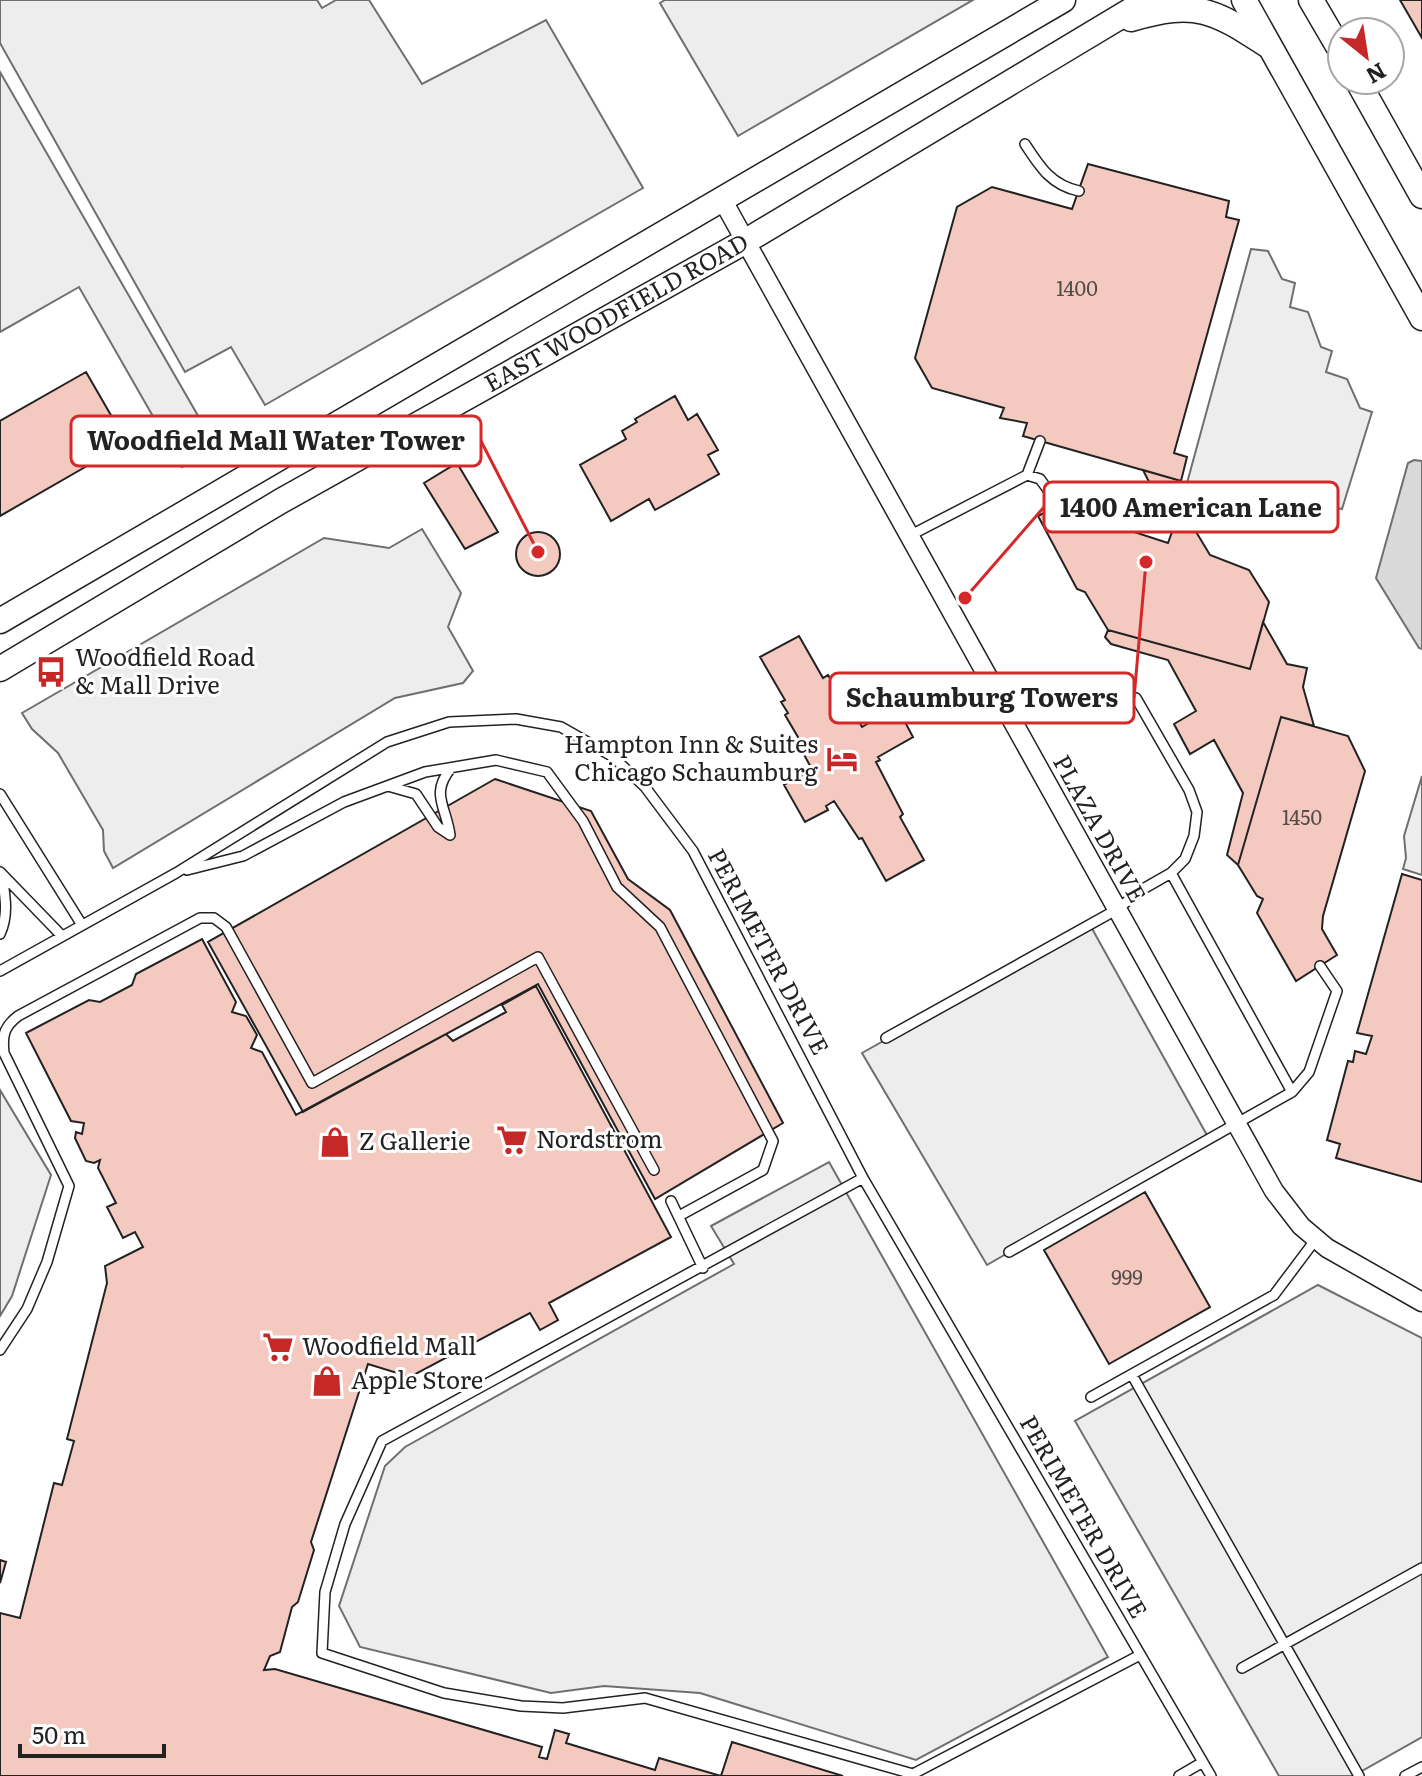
<svg xmlns="http://www.w3.org/2000/svg" width="1422" height="1776" font-family="Literata,serif">
	<style>
		.parking { fill: #ededed; stroke: #6f6f6f; stroke-width: 2 }
		.water { fill: #d9d9d9; stroke: #6f6f6f; stroke-width: 2 }
		.building { fill: #f3c9c0; stroke: #222; stroke-width: 2 }
		.lines { fill: none; stroke-linecap: round; stroke-linejoin: round }
		.lane-casing { stroke: #222; stroke-width: 12 }
		.street-casing { stroke: #222; stroke-width: 21 }
		.secondary-casing { stroke: #222; stroke-width: 27 }
		.lane { stroke: #fff; stroke-width: 9 }
		.street { stroke: #fff; stroke-width: 18 }
		.secondary { stroke: #fff; stroke-width: 24 }
		.labels { text-anchor: middle; stroke-width: 6; stroke-linejoin: round; paint-order: stroke }
		.number-label { font-size: 20px; fill: #564c4a }
		.street-label { font-size: 24px; fill: #222; stroke: #fff }
		.poi-label { font-size: 24px; fill: #222; stroke: #fff; text-anchor: start }
		.leader { fill: none; stroke: #d62828; stroke-width: 3 }
		.callout-dot { fill: #d62828; stroke: #fff; stroke-width: 3 }
		.callout { fill: #fff; stroke: #d62828; stroke-width: 3 }
		.callout-label { font-size: 26px; text-anchor: middle; font-weight: bold; fill: #222 }
	</style>
	<rect width="100%" height="100%" fill="#fff"/>
	<path class="parking" d="M 0,0 L 317,0 L 322,8 L 336,0 L 369,0 L 422,84 L 546,20 L 643,188 L 265,405 L 231,347 L 185,372 L 0,43 Z
		M 665,0 L 973,0 L 738,136 L 660,3 Z
		M 0,72 L 216,447 L 182,467 L 79,287 L 0,332 Z
		M 1251,249 L 1268,251 L 1282,279 L 1295,283 L 1290,307 L 1308,312 L 1321,347 L 1332,351 L 1326,372 L 1347,379 L 1360,408 L 1372,412 L 1342,509 L 1333,507 L 1301,521 L 1220,499 L 1187,483 Z
		M 422,529 L 461,593 L 448,627 L 473,671 L 463,683 L 395,698 L 113,868 L 104,851 L 103,830 L 58,753 L 32,729 L 22,713 L 324,538 L 389,548 Z
		M 1422,776 L 1422,875 L 1403,869 L 1406,858 L 1404,836 Z
		M 1090,925 L 1208,1137 L 987,1265 L 862,1053 Z
		M 0,1090 L 51,1175 L 12,1296 L 0,1316 Z
		M 829,1162 L 1108,1657 L 916,1760 L 700,1693 L 604,1686 L 551,1693 L 360,1647 L 339,1606 L 385,1466 L 405,1447 L 734,1264 L 711,1226 Z
		M 1318,1285 L 1422,1338 L 1422,1737 L 1353,1776 L 1279,1776 L 1075,1421 Z"/>
	<path class="water" d="M 1414,460 L 1422,461 L 1422,649 L 1419,648 L 1376,578 L 1408,463 Z"/>
	<path class="building" d="M 1400,0 L 1422,0 L 1422,38 Z
		M 1088,164 L 1229,201 L 1226,217 L 1239,220 L 1174,453 L 1187,457 L 1181,481 L 1023,436 L 1027,423 L 1000,418 L 1004,408 L 932,388 L 915,358 L 957,207 L 992,187 L 1072,209 Z
		M 86,372 L 127,443 L 0,516 L 0,421 Z
		M 675,396 L 688,420 L 697,414 L 718,450 L 708,455 L 719,474 L 655,510 L 649,499 L 611,521 L 580,465 L 626,439 L 622,431 L 637,422 L 635,419 Z
		M 457,463 L 498,532 L 465,549 L 424,483 Z
		M 1143,470 L 1181,481 L 1175,497 L 1210,555 L 1249,570 L 1269,602 L 1250,669 L 1108,630 L 1085,592 L 1077,589 L 1038,516 L 1082,493 L 1097,520 L 1168,543 L 1173,529 Z
		M516 554a22 22 0 1 1 44 0a22 22 0 1 1-44 0Z
		M 1263,622 L 1287,664 L 1307,668 L 1303,687 L 1314,726 L 1281,717 L 1238,865 L 1227,855 L 1243,793 L 1214,740 L 1190,754 L 1174,724 L 1196,711 L 1168,660 L 1111,644 L 1105,637 L 1108,630 L 1250,669 Z
		M 799,636 L 823,678 L 828,675 L 854,722 L 858,720 L 862,727 L 897,707 L 913,737 L 878,757 L 880,760 L 876,762 L 903,814 L 900,817 L 924,860 L 886,881 L 862,838 L 859,839 L 834,801 L 826,806 L 828,810 L 805,822 L 784,785 L 807,772 L 809,776 L 814,773 L 802,751 L 805,749 L 785,715 L 788,713 L 781,702 L 785,700 L 760,657 Z
		M 1281,717 L 1348,736 L 1365,771 L 1323,916 L 1322,929 L 1337,955 L 1296,981 L 1257,913 L 1263,899 L 1257,896 L 1238,865 Z
		M 495,779 L 591,811 L 628,879 L 670,910 L 783,1123 L 655,1199 L 538,984 L 303,1112 L 208,942 Z
		M 1402,874 L 1422,880 L 1422,1182 L 1336,1158 L 1340,1144 L 1327,1140 L 1348,1061 L 1353,1062 L 1355,1051 L 1366,1054 L 1372,1036 L 1357,1033 Z
		M 202,939 L 236,1002 L 232,1012 L 246,1016 L 257,1035 L 251,1048 L 262,1052 L 296,1115 L 446,1034 L 453,1041 L 506,1012 L 502,1005 L 536,986 L 671,1237 L 549,1303 L 558,1320 L 540,1330 L 530,1313 L 410,1377 L 368,1364 L 311,1542 L 314,1550 L 298,1602 L 292,1607 L 280,1652 L 270,1656 L 264,1670 L 275,1669 L 542,1747 L 539,1757 L 547,1759 L 555,1730 L 569,1734 L 566,1743 L 655,1770 L 659,1758 L 721,1776 L 0,1776 L 0,1613 L 20,1618 L 54,1483 L 62,1485 L 74,1441 L 67,1439 L 107,1283 L 105,1266 L 143,1247 L 135,1232 L 123,1238 L 107,1207 L 116,1203 L 98,1168 L 100,1160 L 94,1163 L 86,1161 L 75,1138 L 76,1132 L 82,1134 L 84,1123 L 71,1121 L 26,1033 L 89,1000 L 100,1002 L 132,985 L 136,974 Z
		M 1145,1192 L 1210,1307 L 1109,1364 L 1044,1250 Z
		M 0,1560 L 6,1562 L 0,1583 Z
		M 732,1742 L 843,1776 L 721,1776 Z"/>
	<g class="lines">
		<defs>
			<path id="lane" d="M 1025,144 C 1040,167 1051,185 1079,191
				M 1027,475 L 1040,441
				M 909,536 L 1027,475 L 1040,479 L 1059,505
				M 388,786 L 416,794 L 438,827 L 450,835
				M 0,794 L 82,925
				M 450,835 C 446,806 430,794 451,768
				M 187,870 L 243,856 L 344,802 L 425,772 L 496,760 L 547,772 L 583,821 L 617,887 L 660,927 L 773,1141 L 763,1170 L 679,1216
				M 0,872 L 62,936
				M 0,934 C 9,915 5,895 2,875
				M 0,971 L 176,873 L 387,742 L 449,722 L 516,719 L 561,727 L 612,756 L 645,787 L 693,851 L 863,1178 L 1211,1776
				M 886,1038 L 1116,910 L 1143,889 L 1171,873 L 1185,859 L 1194,836 L 1197,812 L 1189,790 L 1136,698 L 1059,678 L 1006,711
				M 1292,1092 L 1309,1072 L 1337,991 L 1320,966
				M 863,1178 L 382,1441 L 345,1524 L 325,1592 L 322,1653 L 444,1693 L 521,1706 L 563,1708 L 645,1698 L 913,1774 L 1140,1655
				M 671,1201 L 703,1268
				M 1009,1252 L 1292,1092 L 1171,873
				M 0,1350 L 27,1309 L 47,1262 L 69,1186 L 4,1053 C 2,1035 4,1027 18,1016 L 200,918 L 214,918 L 226,927 L 312,1083 L 538,957 L 654,1170
				M 1132,1375 L 1359,1776
				M 1091,1397 L 1274,1295 L 1316,1239
				M 1242,1668 L 1422,1568
				M 1179,1776 L 1203,1762
				M 1405,1776 L 1422,1767"/>
			<path id="street" d="M 722,199 L 1274,1191 L 1301,1226 L 1327,1248 L 1422,1302"/>
			<g id="secondary">
				<path d="M 1244,0 L 1422,318"/>
				<path d="M 1311,0 L 1342,53"/>
				<path d="M 1131,19 C 1197,0 1213,10 1267,45"/>
				<path d="M 1357,80 L 1422,196"/>
				<path d="M 0,621 L 1063,0"/>
				<path id="s1" d="M 0,669 L 281,501 L 746,241 L 1148,0"/>
			</g>
		</defs>
		<use href="#lane" class="lane-casing"/>
		<use href="#street" class="street-casing"/>
		<use href="#secondary" class="secondary-casing"/>
		<use href="#lane" class="lane"/>
		<use href="#street" class="street"/>
		<use href="#secondary" class="secondary"/>
	</g>
	<defs>
		<symbol id="bus-bare" viewBox="-9 -9 18 18"><path d="M-5-6H5V4H4V6H2V4H-2V6H-4V4H-5ZM-3.5-4V0h7V-4ZM-3.5 1.2v1.5H-2V1.2ZM2 1.2v1.5H3.5V1.2Z" fill="#c62828" stroke="#fff" stroke-width="2.5" paint-order="stroke"/></symbol>
		<symbol id="hotel-bare" viewBox="-9 -9 18 18"><path d="M-6-4.5h1.5V1H6V5H4.5V3h-9V5H-6ZM-4 0a1.8 1.8 0 1 1 3.6 0ZM.5 0V-2.5h3Q6-2.5 6 0Z" fill="#c62828" stroke="#fff" stroke-width="2.5" paint-order="stroke"/></symbol>
		<symbol id="supermarket-bare" viewBox="-9 -9 18 18"><path d="M-6-5.5h2.5l.6 2H6L4.5 2H-2.5L-4.4-4H-6ZM-1.5 3.2a1.3 1.3 0 1 0 .1 0ZM3 3.2a1.3 1.3 0 1 0 .1 0Z" fill="#c62828" stroke="#fff" stroke-width="2.5" paint-order="stroke"/></symbol>
		<symbol id="shop-bare" viewBox="-9 -9 18 18"><path d="M-5-2.5h2.3a2.7 3.5 0 0 1 5.4 0H5L5.5 6h-11ZM-1.5-2.5h3a1.5 2.3 0 0 0-3 0Z" fill="#c62828" stroke="#fff" stroke-width="2.5" paint-order="stroke"/></symbol>
	</defs>
	<g fill-rule="evenodd">
		<use href="#bus-bare" x="29" y="650" width="44" height="44"/>
		<use href="#hotel-bare" x="820" y="737" width="44" height="44"/>
		<use href="#supermarket-bare" x="490" y="1118" width="44" height="44"/>
		<use href="#shop-bare" x="313" y="1120" width="44" height="44"/>
		<use href="#supermarket-bare" x="256" y="1325" width="44" height="44"/>
		<use href="#shop-bare" x="305" y="1359" width="44" height="44"/>
	</g>
	<g class="labels">
		<g class="number-label">
			<text x="1077" y="296">1400</text>
			<text x="1302" y="825">1450</text>
			<text x="1127" y="1285">999</text>
		</g>
		<g class="street-label">
			<text dy="8" stroke="none"><textPath href="#s1" startOffset="712">EAST WOODFIELD ROAD</textPath></text>
			<text transform="translate(1099 829) rotate(61)" y="8">PLAZA DRIVE</text>
			<text transform="translate(768 952) rotate(62)" y="8">PERIMETER DRIVE</text>
			<text transform="translate(1083 1517) rotate(60)" y="8">PERIMETER DRIVE</text>
		</g>
		<g class="poi-label">
			<text x="75" y="666">Woodfield Road<tspan x="75" dy="28">&amp; Mall Drive</tspan></text>
			<text x="818" y="753" text-anchor="end">Hampton Inn &amp; Suites<tspan x="818" dy="28">Chicago Schaumburg</tspan></text>
			<text x="536" y="1148">Nordstrom</text>
			<text x="359" y="1150">Z Gallerie</text>
			<text x="302" y="1355">Woodfield Mall</text>
			<text x="351" y="1389">Apple Store</text>
		</g>
	</g>
	<path class="leader" d="M538 552L481 441M965 598L1044 507M1146 562L1134 698"/>
	<g class="callout-dot">
		<circle cx="538" cy="552" r="8"/>
		<circle cx="965" cy="598" r="8"/>
		<circle cx="1146" cy="562" r="8"/>
	</g>
	<g class="callout">
		<rect x="71" y="416" width="410" height="50" rx="8"/>
		<rect x="1044" y="482" width="294" height="50" rx="8"/>
		<rect x="830" y="673" width="304" height="50" rx="8"/>
	</g>
	<g class="callout-label">
		<text x="276" y="450">Woodfield Mall Water Tower</text>
		<text x="1191" y="517">1400 American Lane</text>
		<text x="982" y="707">Schaumburg Towers</text>
	</g>
	<g transform="translate(1366 56) rotate(150)"><circle r="38" fill="#ffffff" stroke="#a7a7a7" stroke-width="2"/>
	<path d="M0-6L14 30L0 20L-14 30Z" fill="#c62828"/>
	<text y="-12" font-size="22" font-weight="bold" text-anchor="middle" fill="#222222">N</text>
	</g>
	<path d="M20 1744v12h144v-12" fill="none" stroke="#222222" stroke-width="4"/>
	<text x="32" y="1744" font-size="24" fill="#222222" stroke="#ffffff" stroke-width="6" paint-order="stroke">50 m</text>
</svg>
